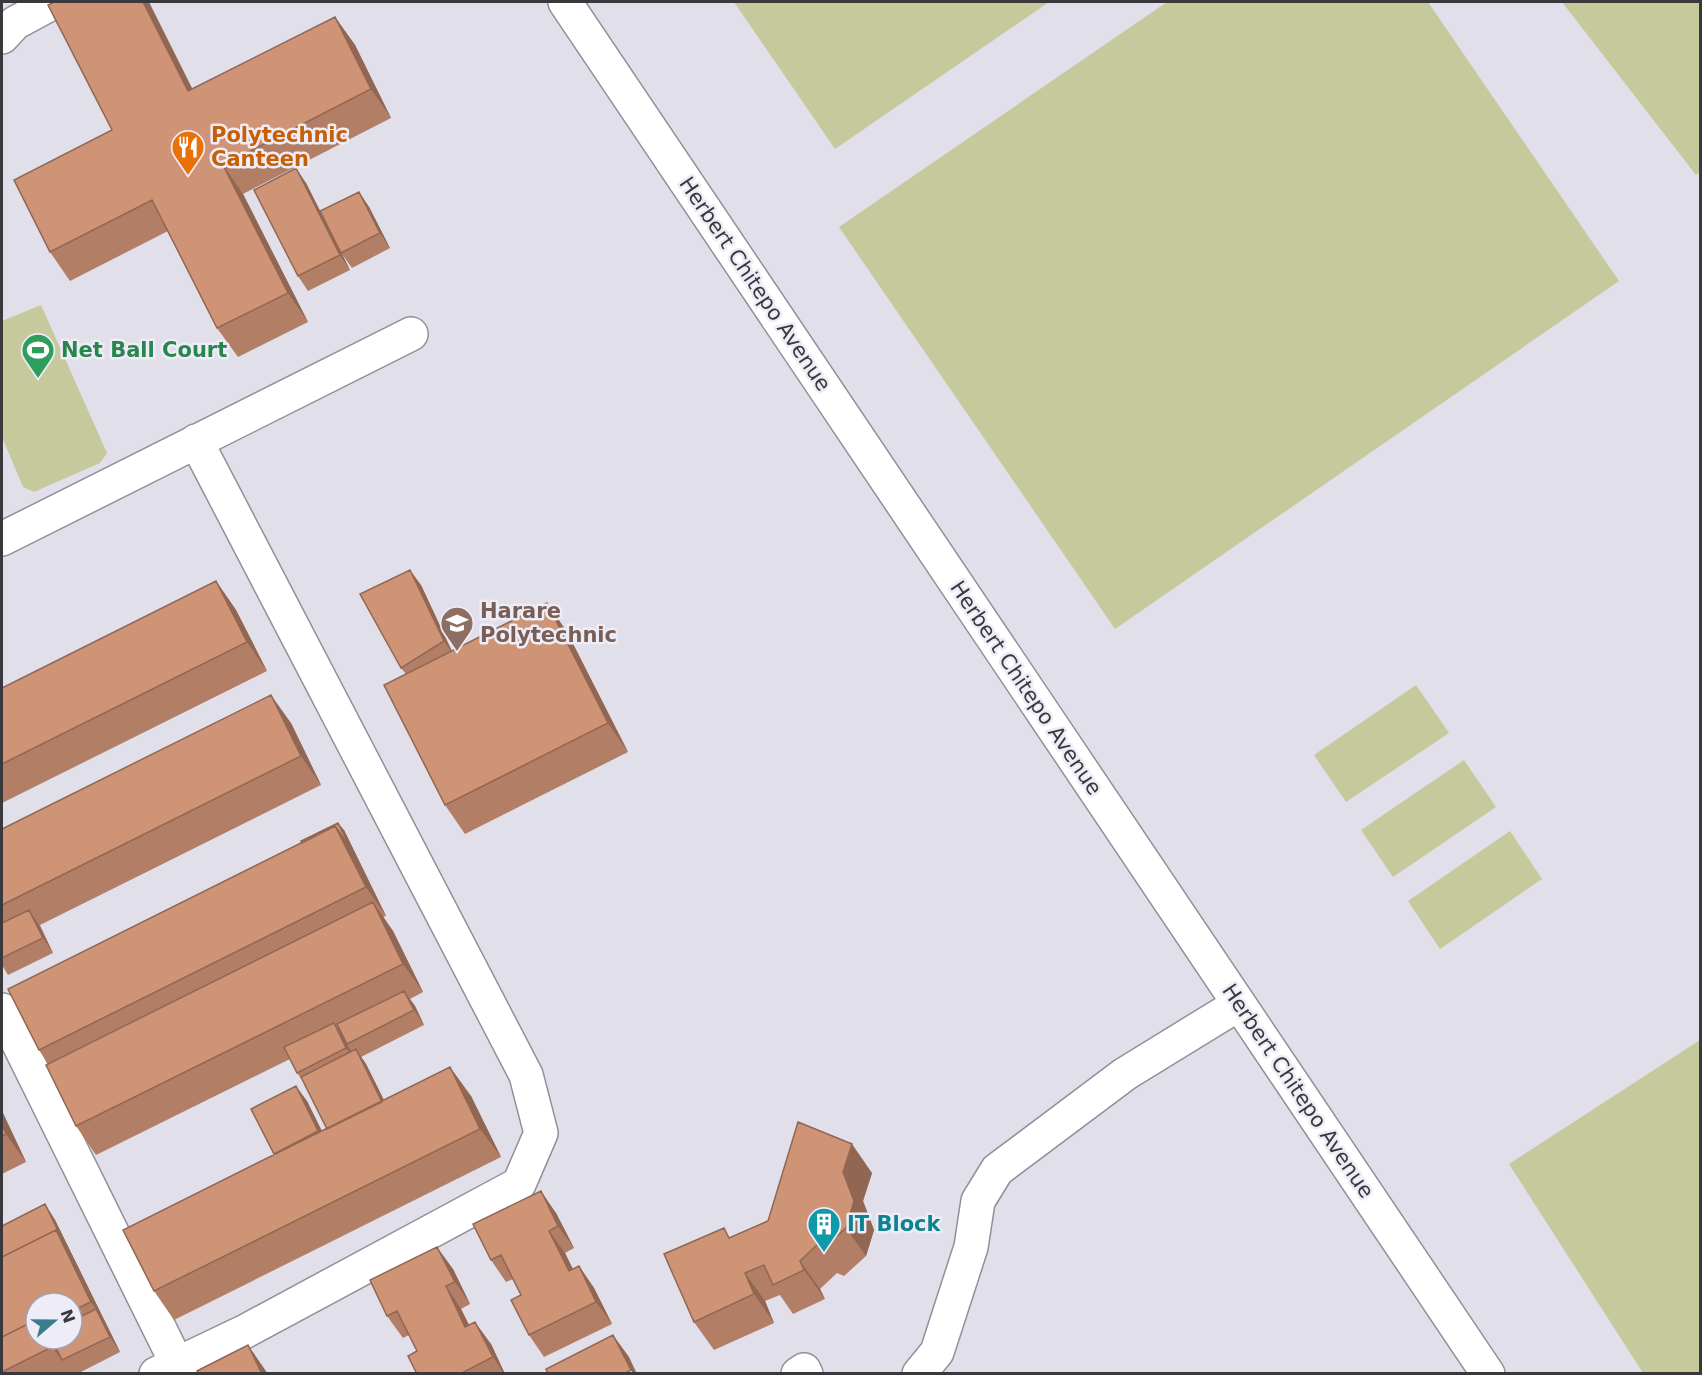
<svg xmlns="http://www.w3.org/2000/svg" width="1702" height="1375" font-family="'DejaVu Sans',sans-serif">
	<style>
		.green { fill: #c6c99c }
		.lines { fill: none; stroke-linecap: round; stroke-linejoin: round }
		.minor-casing { stroke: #91909a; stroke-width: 36 }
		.major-casing { stroke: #91909a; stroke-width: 36 }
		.minor { stroke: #fff; stroke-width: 33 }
		.major { stroke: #fff; stroke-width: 33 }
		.wall { fill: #b27e65; fill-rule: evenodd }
		.shaded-wall { fill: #916753 }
		.building { fill: #cf9376; stroke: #916753; stroke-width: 1.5 }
		.labels { text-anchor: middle; stroke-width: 5; stroke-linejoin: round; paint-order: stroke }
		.food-label { font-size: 21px; font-weight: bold; fill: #c56008; stroke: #edecf7; text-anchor: start }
		.street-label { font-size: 21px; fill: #39393d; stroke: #edecf7 }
		.leisure-label { font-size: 21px; font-weight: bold; fill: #27864d; stroke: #edecf7; text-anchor: start }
		.education-label { font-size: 21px; font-weight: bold; fill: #785e54; stroke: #edecf7; text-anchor: start }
		.culture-label { font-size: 21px; font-weight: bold; fill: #0d838f; stroke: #edecf7; text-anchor: start }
	</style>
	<rect width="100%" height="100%" fill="#e0dfea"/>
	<path class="green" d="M 734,2 L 1049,2 L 835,149 Z
		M 1167,2 L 1428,2 L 1619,281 L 1115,629 L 839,227 Z
		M 1562,2 L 1700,2 L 1700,172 L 1696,175 Z
		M 41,305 L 107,453 L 100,463 L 34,492 L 23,487 L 2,437 L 2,321 Z
		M 1416,685 L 1449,733 L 1346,802 L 1314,755 Z
		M 1464,760 L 1496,807 L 1393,877 L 1361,830 Z
		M 1510,831 L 1542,879 L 1440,949 L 1408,901 Z
		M 1700,1040 L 1700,1373 L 1643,1373 L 1509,1164 Z"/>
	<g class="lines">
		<defs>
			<path id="minor" d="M 2,37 L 15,23 L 54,2
				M 2,539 L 411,334
				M 2,1010 L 182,1374
				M 156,1374 L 244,1332 L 519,1184 L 541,1133 L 526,1075 L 196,441
				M 798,1374 L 804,1370 L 806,1374
				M 919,1374 L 937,1352 L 971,1247 L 978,1201 L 997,1170 L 1125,1074 L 1239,1004"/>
			<path id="major" d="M 565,2 L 1488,1374"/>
		</defs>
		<use href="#minor" class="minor-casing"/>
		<use href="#major" class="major-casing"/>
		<use href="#minor" class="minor"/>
		<use href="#major" class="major"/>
	</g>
	<path class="wall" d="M 335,17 L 355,45 L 391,118 L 243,194 L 308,322 L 238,357 L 217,328 L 168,231 L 70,281 L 50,252 L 193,89 Z
		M 306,183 L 320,211 L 359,192 L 369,207 L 390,248 L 352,268 L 342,254 L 350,270 L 308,291 L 298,276 Z
		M 216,581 L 236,610 L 267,671 L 2,803 L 2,688 Z
		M 421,585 L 452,651 L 547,603 L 567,632 L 628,752 L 465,834 L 445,805 L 406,674 L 401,668 Z
		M 291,723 L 321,785 L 40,925 L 53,953 L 8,975 L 2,965 L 2,829 Z
		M 344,830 L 386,916 L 383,917 L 393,931 L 423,992 L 410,999 L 415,1006 L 424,1025 L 361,1057 L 366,1064 L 384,1100 L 471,1096 L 501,1157 L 174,1320 L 154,1291 L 274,1155 L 251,1109 L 307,1101 L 322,1131 L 327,1129 L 305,1084 L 297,1073 L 290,1059 L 96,1155 L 76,1126 L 48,1064 L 39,1050 Z
		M 2,1111 L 26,1162 L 2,1174 Z
		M 872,1173 L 863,1201 L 874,1230 L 866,1256 L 844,1276 L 837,1273 L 820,1289 L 825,1299 L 793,1314 L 780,1295 L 765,1301 L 774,1323 L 714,1350 L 694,1322 L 731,1237 Z
		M 45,1204 L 55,1220 L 120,1352 L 77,1374 L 2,1374 L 2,1226 ZM 36,1303 L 72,1303 L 72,1339 L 36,1339 Z
		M 556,1213 L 574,1248 L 565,1253 L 573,1269 L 579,1266 L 594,1288 L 612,1324 L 544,1357 L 529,1335 L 521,1295 L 513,1279 L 506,1282 L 491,1260 Z
		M 453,1269 L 470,1304 L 461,1309 L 469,1325 L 491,1344 L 505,1374 L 417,1374 L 417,1351 L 409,1335 L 403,1338 L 387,1316 Z"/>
	<path class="shaded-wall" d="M 143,2 L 149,2 L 208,120 L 188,91 Z
		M 335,17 L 355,45 L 391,118 L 371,89 Z
		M 223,165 L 243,194 L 308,322 L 288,293 Z
		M 296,168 L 306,183 L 350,270 L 340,255 Z
		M 359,192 L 369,207 L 390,248 L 380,233 Z
		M 410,570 L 421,585 L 454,656 L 444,641 Z
		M 216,581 L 236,610 L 267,671 L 247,642 Z
		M 547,603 L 567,632 L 628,752 L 608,723 Z
		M 271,695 L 291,723 L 321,785 L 301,756 Z
		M 338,823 L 344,830 L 386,916 L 366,887 L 335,826 Z
		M 373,902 L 393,931 L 423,992 L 403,964 Z
		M 29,910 L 39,925 L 53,953 L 43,938 Z
		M 404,991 L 415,1006 L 424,1025 L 414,1010 Z
		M 334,1023 L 344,1038 L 357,1064 L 346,1048 Z
		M 356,1049 L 366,1064 L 399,1131 L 389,1116 Z
		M 450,1067 L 471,1096 L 501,1157 L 480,1129 Z
		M 296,1086 L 307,1101 L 329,1146 L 318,1131 Z
		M 2,1111 L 26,1162 L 6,1134 L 2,1124 Z
		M 852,1144 L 872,1173 L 863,1201 L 874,1230 L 866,1256 L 846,1228 L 843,1172 Z
		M 541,1191 L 556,1213 L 574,1248 L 558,1226 Z
		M 45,1204 L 55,1220 L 120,1352 L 110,1337 L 96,1309 L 91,1302 L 56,1230 Z
		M 549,1231 L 565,1253 L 584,1293 L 569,1271 Z
		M 437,1247 L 453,1269 L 470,1304 L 455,1282 Z
		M 800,1261 L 820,1289 L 825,1299 L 804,1270 Z
		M 579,1266 L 594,1288 L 612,1324 L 596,1302 Z
		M 745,1273 L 765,1301 L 774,1323 L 754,1294 Z
		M 446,1286 L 461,1309 L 481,1349 L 465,1327 Z
		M 475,1322 L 491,1344 L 505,1374 L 504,1374 L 493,1357 Z
		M 613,1335 L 629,1357 L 637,1374 L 633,1374 L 631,1370 Z
		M 49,1339 L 53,1339 L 62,1360 L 52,1347 Z
		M 248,1345 L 268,1374 L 262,1374 Z"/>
	<path class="building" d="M 54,2 L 143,2 L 188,91 L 335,17 L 371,89 L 223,165 L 288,293 L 217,328 L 152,200 L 50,252 L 14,180 L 112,130 L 48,5 Z
		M 296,168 L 340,255 L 298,276 L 254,190 Z
		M 359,192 L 380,233 L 341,253 L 320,211 Z
		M 410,570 L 444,641 L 401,668 L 360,594 Z
		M 216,581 L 247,642 L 2,764 L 2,688 Z
		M 547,603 L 608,723 L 445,805 L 384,685 Z
		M 271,695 L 301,756 L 2,905 L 2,829 Z
		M 338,823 L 350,847 L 335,826 L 302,843 L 301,841 Z
		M 335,826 L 366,887 L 39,1050 L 8,989 Z
		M 373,902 L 403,964 L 76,1126 L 46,1065 Z
		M 29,910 L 43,938 L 2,958 L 2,923 Z
		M 404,991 L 414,1010 L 347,1044 L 337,1024 Z
		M 334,1023 L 346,1048 L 297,1073 L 284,1047 Z
		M 356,1049 L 382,1102 L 327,1129 L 301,1077 Z
		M 450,1067 L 480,1129 L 154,1291 L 123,1230 Z
		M 296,1086 L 318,1131 L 274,1154 L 251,1109 Z
		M 798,1122 L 852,1144 L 843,1172 L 854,1201 L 846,1228 L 824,1247 L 817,1245 L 800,1261 L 804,1270 L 773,1285 L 764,1265 L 745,1273 L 754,1294 L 694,1322 L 664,1254 L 724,1228 L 729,1238 L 768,1221 Z
		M 2,1124 L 6,1134 L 2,1136 Z
		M 541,1191 L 558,1226 L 549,1231 L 569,1271 L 579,1266 L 596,1302 L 529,1335 L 511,1300 L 521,1295 L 501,1255 L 491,1260 L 473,1224 Z
		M 45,1204 L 61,1237 L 56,1230 L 2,1257 L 2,1226 Z
		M 56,1230 L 91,1302 L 72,1311 L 72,1303 L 36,1303 L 36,1320 L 2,1337 L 2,1257 Z
		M 437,1247 L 455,1282 L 446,1286 L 465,1327 L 475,1322 L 493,1357 L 460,1374 L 417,1374 L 408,1356 L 417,1351 L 397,1311 L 387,1316 L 370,1280 Z
		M 96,1309 L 110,1337 L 62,1360 L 52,1339 L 72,1339 L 72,1321 Z
		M 36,1320 L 36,1339 L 49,1339 L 52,1347 L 2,1372 L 2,1337 Z
		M 613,1335 L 631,1370 L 624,1374 L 548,1374 L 546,1369 Z
		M 248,1345 L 262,1374 L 198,1374 L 197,1371 Z"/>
	<defs>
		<symbol id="restaurant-pin" viewBox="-11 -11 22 30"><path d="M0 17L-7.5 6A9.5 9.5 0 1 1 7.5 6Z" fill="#e8710a" stroke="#edecf7"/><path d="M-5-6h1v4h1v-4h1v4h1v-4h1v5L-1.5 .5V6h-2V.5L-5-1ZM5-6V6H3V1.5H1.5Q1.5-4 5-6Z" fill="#fff"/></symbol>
		<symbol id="stadium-pin" viewBox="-11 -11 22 30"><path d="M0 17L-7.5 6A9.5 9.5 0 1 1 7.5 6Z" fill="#2e9e5b" stroke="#edecf7"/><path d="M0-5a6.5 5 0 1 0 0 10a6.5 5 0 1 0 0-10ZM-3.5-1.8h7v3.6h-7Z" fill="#fff"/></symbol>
		<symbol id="university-pin" viewBox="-11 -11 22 30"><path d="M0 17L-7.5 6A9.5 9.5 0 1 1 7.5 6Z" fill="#8d6e63" stroke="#edecf7"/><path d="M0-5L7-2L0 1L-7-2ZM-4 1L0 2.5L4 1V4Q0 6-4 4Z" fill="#fff"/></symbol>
		<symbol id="building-pin" viewBox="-11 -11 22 30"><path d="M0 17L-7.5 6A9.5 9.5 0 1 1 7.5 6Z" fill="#0f9aa8" stroke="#edecf7"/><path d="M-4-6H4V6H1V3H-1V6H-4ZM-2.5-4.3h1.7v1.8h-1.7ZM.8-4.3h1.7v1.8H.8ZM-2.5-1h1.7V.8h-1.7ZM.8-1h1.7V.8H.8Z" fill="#fff"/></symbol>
	</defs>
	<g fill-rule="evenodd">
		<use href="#restaurant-pin" x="169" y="128" width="38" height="52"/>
		<use href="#stadium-pin" x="19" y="331" width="38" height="52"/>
		<use href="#university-pin" x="438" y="604" width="38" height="52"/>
		<use href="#building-pin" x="805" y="1205" width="38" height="52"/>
	</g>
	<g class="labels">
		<g class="food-label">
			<text x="211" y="142">Polytechnic<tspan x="211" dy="24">Canteen</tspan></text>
		</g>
		<g class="street-label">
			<text transform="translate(755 284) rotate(56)" y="7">Herbert Chitepo Avenue</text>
			<text transform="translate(1026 688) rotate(56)" y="7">Herbert Chitepo Avenue</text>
			<text transform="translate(1298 1091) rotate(56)" y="7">Herbert Chitepo Avenue</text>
		</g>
		<g class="leisure-label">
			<text x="61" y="357">Net Ball Court</text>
		</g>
		<g class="education-label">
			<text x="480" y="618">Harare<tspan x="480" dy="24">Polytechnic</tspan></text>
		</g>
		<g class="culture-label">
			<text x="847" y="1231">IT Block</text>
		</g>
	</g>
	<rect width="1702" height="1375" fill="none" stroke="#39393d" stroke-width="6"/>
	<g transform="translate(54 1321) rotate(70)"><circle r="28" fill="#edecf7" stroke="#a5a4ad" stroke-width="1.5"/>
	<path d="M0-4.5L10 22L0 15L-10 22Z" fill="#3a7d8e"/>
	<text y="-9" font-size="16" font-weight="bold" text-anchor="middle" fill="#39393d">N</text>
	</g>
</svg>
